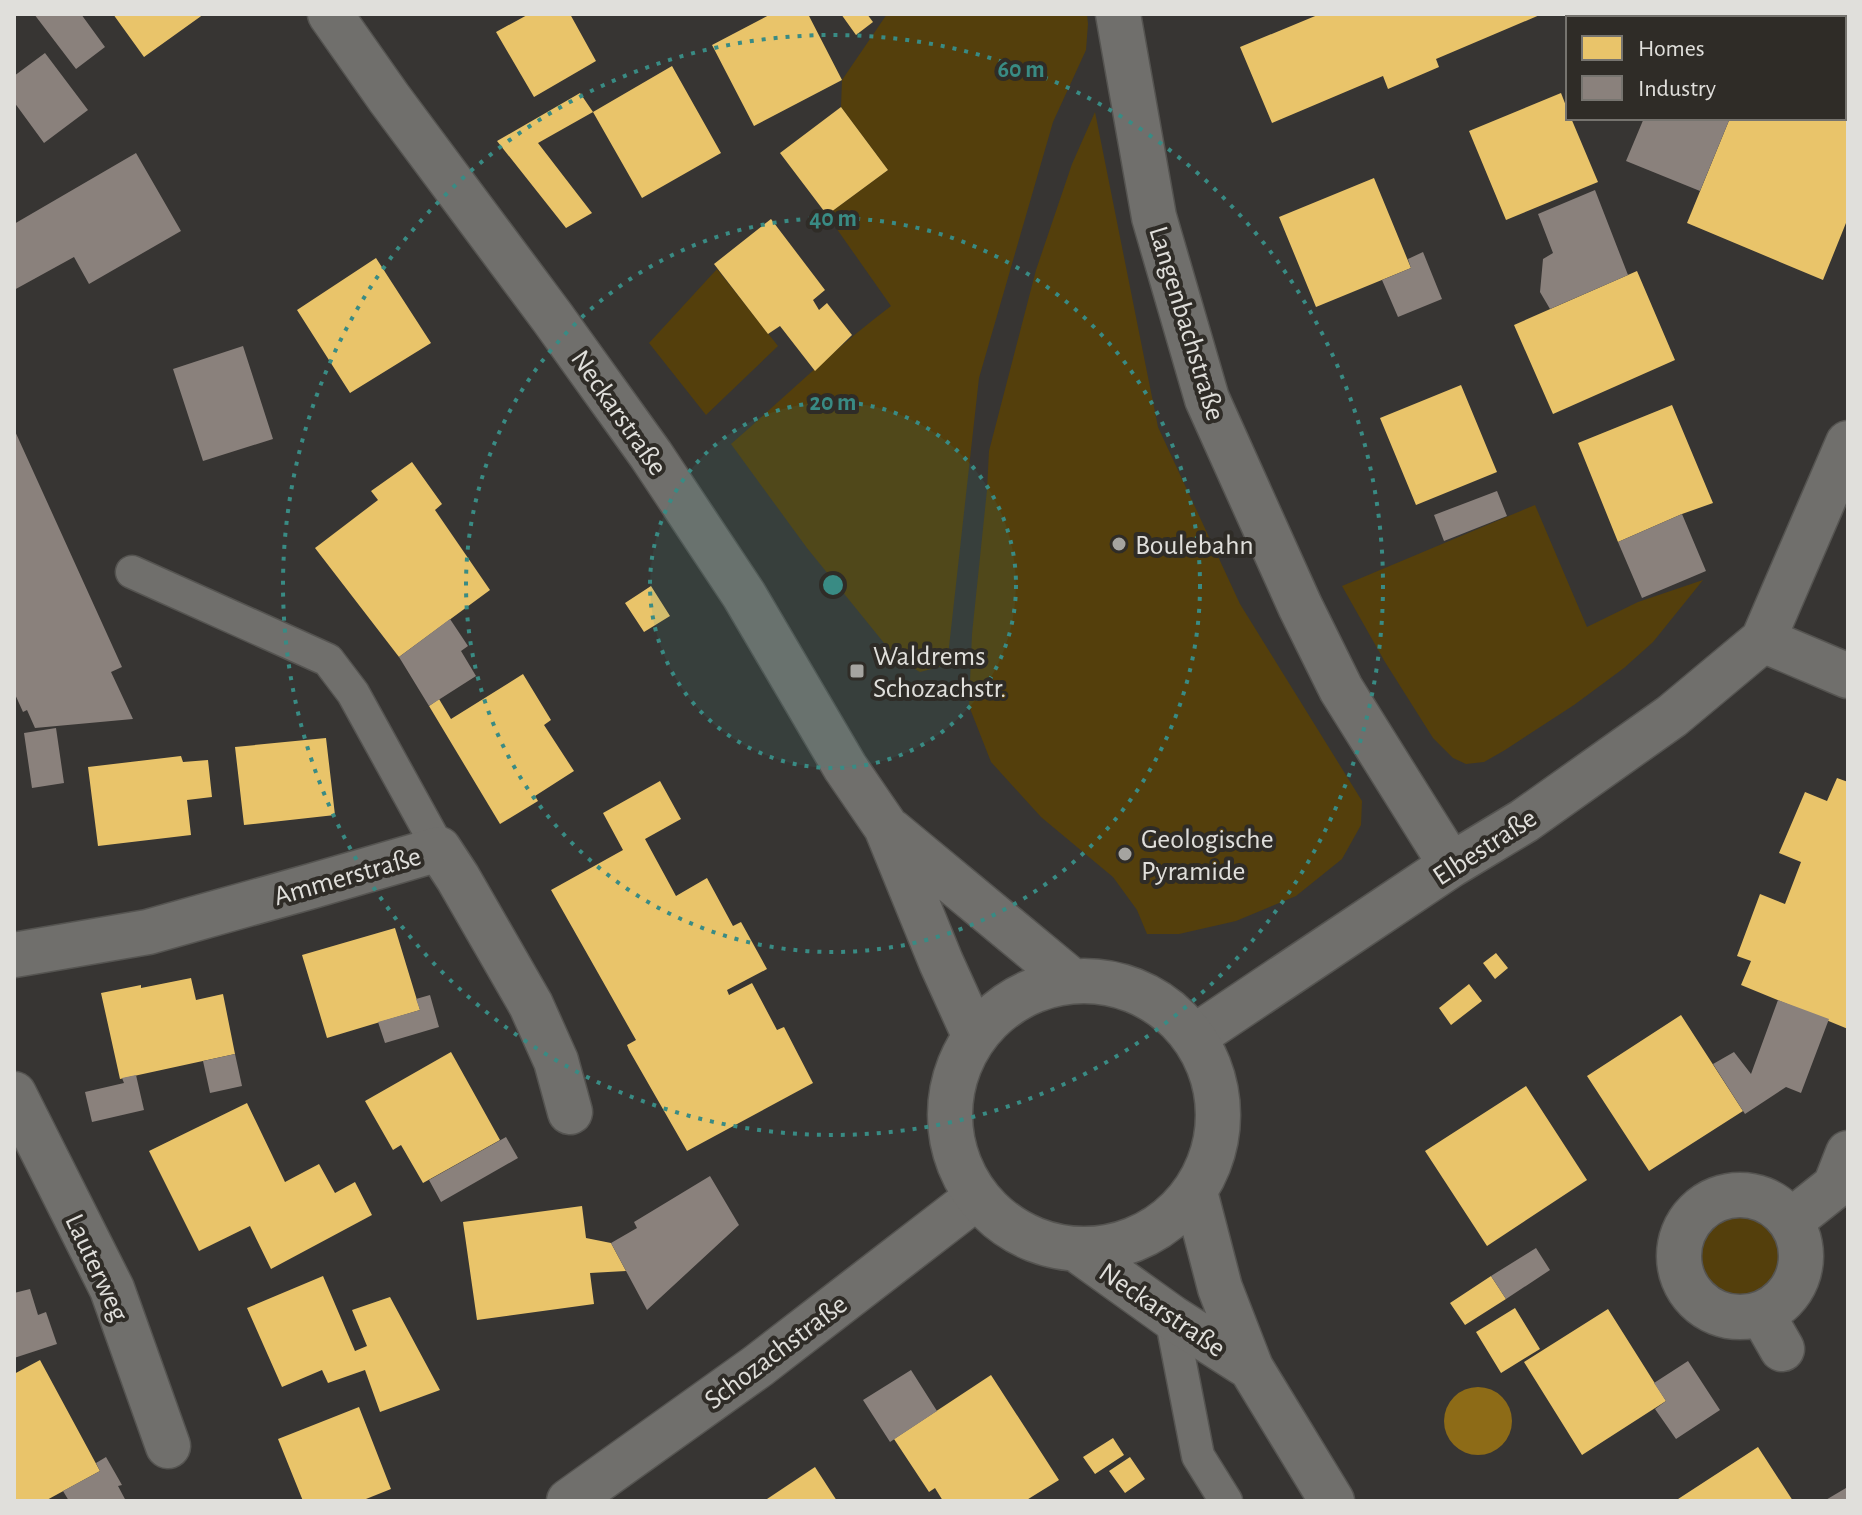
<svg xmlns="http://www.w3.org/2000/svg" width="1862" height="1515" font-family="'Alegreya Sans',sans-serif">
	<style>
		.green { fill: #543f0c }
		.water { fill: #8d6b17 }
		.homes { fill: #e9c46a }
		.industry { fill: #8a817c }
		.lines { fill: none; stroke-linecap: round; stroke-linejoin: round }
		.service-casing { stroke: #555451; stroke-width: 35 }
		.minor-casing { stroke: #555451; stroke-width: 47 }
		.tertiary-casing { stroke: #555451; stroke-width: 47 }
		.service { stroke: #706f6c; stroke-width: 32 }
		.minor { stroke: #706f6c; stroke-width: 44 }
		.tertiary { stroke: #706f6c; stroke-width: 44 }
		.ring { fill: none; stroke: #398b84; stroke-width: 4; stroke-dasharray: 4 8 }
		.poi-dot { fill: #a5a4a0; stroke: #2f2c27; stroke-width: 3 }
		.labels { text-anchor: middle; stroke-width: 8; stroke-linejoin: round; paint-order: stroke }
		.street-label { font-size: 28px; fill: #e0dfdb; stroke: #2f2c27 }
		.poi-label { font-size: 28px; fill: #e0dfdb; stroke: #2f2c27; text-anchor: start }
		.centre { fill: #398b84; stroke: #2f2c27; stroke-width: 4 }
		.ring-label { font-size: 24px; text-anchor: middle; font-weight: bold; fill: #398b84; stroke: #2f2c27; stroke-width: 8; stroke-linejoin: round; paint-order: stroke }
	</style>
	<rect width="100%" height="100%" fill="#373533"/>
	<path class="green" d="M 887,14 L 1087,14 L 1088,24 L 1086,50 L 1053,122 L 979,378 L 947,665 L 920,672 L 897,659 L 807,548 L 731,444 C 784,398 835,348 891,306 L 827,215 L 888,170 L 841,107 L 842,80 Z
		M 1095,112 L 1158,427 L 1240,604 L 1362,801 L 1361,825 L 1342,859 L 1296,896 L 1236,921 L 1179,934 L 1147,934 L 1137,910 L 1113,877 L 1041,817 L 991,762 L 969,706 L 972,634 L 987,490 L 989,451 L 1036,270 L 1072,164 Z
		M 717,269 L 778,346 L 706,415 L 649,343 Z
		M 1535,505 L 1587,627 L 1638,602 L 1703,580 L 1653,642 L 1624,668 L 1574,705 L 1505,750 L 1484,762 L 1466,764 L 1453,758 L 1433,738 L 1385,662 L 1342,586 Z
		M1702 1256a39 39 0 1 1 78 0a39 39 0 1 1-78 0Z"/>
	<path class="water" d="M1444 1421a34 34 0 1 1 68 0a34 34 0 1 1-68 0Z"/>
	<path class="homes" d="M 113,14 L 204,14 L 144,57 Z
		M 529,14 L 570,14 L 596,61 L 534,97 L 496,32 Z
		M 771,14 L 808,14 L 842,80 L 754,126 L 712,45 Z
		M 841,14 L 867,14 L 873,22 L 856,35 Z
		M 1320,14 L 1542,14 L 1436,59 L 1439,67 L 1388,89 L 1383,76 L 1272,123 L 1240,47 Z
		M 1844,48 L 1848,49 L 1848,218 L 1823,280 L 1687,223 L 1730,118 L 1844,118 Z
		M 672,66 L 721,153 L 642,198 L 593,112 Z
		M 580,93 L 593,112 L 538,143 L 592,213 L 566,228 L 497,141 Z
		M 1561,93 L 1568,111 L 1568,118 L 1571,118 L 1598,182 L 1506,220 L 1469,131 Z
		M 841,107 L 888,170 L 827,215 L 780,153 Z
		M 1374,178 L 1411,268 L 1316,307 L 1279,217 Z
		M 771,219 L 825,290 L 813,300 L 819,310 L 827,303 L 852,335 L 815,371 L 780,326 L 768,334 L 714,264 Z
		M 376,258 L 431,343 L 350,393 L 297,310 Z
		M 1637,271 L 1675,360 L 1553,414 L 1514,325 Z
		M 1461,385 L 1497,472 L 1416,505 L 1380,418 Z
		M 1672,405 L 1713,503 L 1682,514 L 1618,542 L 1578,443 Z
		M 412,462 L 442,504 L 435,510 L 490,590 L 399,657 L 315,548 L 378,500 L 371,491 Z
		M 651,586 L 670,616 L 644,632 L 625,603 Z
		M 523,674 L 551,720 L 544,725 L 574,771 L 535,796 L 538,801 L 500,824 L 429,706 L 439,699 L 451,719 Z
		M 326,738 L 335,815 L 244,825 L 235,747 Z
		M 181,756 L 183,762 L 208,760 L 212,797 L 187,800 L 191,835 L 98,846 L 88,767 Z
		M 1837,778 L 1848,782 L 1848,1029 L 1741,985 L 1751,961 L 1737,956 L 1760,894 L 1785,904 L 1801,862 L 1779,853 L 1805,792 L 1827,801 Z
		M 660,781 L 681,819 L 645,839 L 676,896 L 707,878 L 733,926 L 741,922 L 767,969 L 727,990 L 729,995 L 752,983 L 777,1030 L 784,1027 L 813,1083 L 687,1151 L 629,1050 L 627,1045 L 636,1040 L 551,890 L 623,850 L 603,813 Z
		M 395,928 L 420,1010 L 327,1038 L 302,955 Z
		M 1496,953 L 1508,968 L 1495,979 L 1483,963 Z
		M 191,978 L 196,1000 L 223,994 L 235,1054 L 120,1079 L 101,993 L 141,985 L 141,988 Z
		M 1469,984 L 1482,1001 L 1451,1025 L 1439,1008 Z
		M 1681,1015 L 1743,1111 L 1649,1171 L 1587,1076 Z
		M 451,1052 L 500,1140 L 423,1183 L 401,1145 L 393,1150 L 365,1101 Z
		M 1526,1086 L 1587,1180 L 1487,1246 L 1425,1151 Z
		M 247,1103 L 285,1182 L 319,1164 L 335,1193 L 355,1182 L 372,1215 L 271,1269 L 250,1226 L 199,1251 L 149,1151 Z
		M 582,1206 L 586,1238 L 611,1243 L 626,1271 L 590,1273 L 594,1304 L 477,1320 L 463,1222 Z
		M 323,1276 L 355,1351 L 367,1346 L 352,1310 L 390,1297 L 440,1390 L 380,1412 L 365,1370 L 328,1383 L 322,1370 L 282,1387 L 247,1308 Z
		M 1491,1276 L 1506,1299 L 1465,1325 L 1450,1303 Z
		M 1515,1308 L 1540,1349 L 1501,1373 L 1476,1332 Z
		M 1608,1309 L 1666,1401 L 1582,1455 L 1524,1362 Z
		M 40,1360 L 100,1471 L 45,1501 L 14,1501 L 14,1374 Z
		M 991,1375 L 1059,1480 L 1025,1501 L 943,1501 L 935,1488 L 929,1492 L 894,1439 Z
		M 359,1407 L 391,1489 L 361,1501 L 303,1501 L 278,1439 Z
		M 1113,1438 L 1124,1455 L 1095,1474 L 1083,1457 Z
		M 1758,1447 L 1793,1501 L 1675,1501 Z
		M 1130,1457 L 1145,1479 L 1125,1493 L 1109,1471 Z
		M 815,1467 L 837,1501 L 764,1501 Z"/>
	<path class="industry" d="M 34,14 L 81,14 L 105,47 L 76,69 Z
		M 1686,14 L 1773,14 L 1771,18 L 1685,18 Z
		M 45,53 L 88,110 L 44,143 L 14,102 L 14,76 Z
		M 1644,118 L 1730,118 L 1700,191 L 1626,161 Z
		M 136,153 L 181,231 L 89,284 L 74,257 L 14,290 L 14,224 Z
		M 1595,190 L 1628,275 L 1550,309 L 1540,292 L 1543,259 L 1553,253 L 1538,214 Z
		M 1423,252 L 1442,299 L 1398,317 L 1382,280 L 1411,268 L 1408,259 Z
		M 243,346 L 273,439 L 203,461 L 173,369 Z
		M 14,429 L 122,667 L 111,672 L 133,719 L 35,728 L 27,710 L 23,712 L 14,692 Z
		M 1497,491 L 1507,516 L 1444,541 L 1434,515 Z
		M 1682,514 L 1706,571 L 1642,598 L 1618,542 Z
		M 450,619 L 468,646 L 461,651 L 476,676 L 429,706 L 399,657 Z
		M 56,728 L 64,783 L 32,788 L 24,733 Z
		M 430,995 L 439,1027 L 385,1043 L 378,1022 L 420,1010 L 416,999 Z
		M 1778,1000 L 1829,1019 L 1801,1093 L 1786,1087 L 1745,1114 L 1713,1064 L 1734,1052 L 1751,1074 Z
		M 235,1054 L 242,1086 L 210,1093 L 203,1061 Z
		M 136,1075 L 144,1110 L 92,1122 L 85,1092 L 124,1083 L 122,1078 Z
		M 506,1137 L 518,1158 L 441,1202 L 429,1180 Z
		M 710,1176 L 739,1225 L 647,1310 L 611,1243 L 637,1228 L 634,1222 Z
		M 1536,1248 L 1550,1270 L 1506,1299 L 1491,1276 Z
		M 30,1289 L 38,1315 L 46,1312 L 57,1344 L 14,1358 L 14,1293 Z
		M 1688,1361 L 1720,1410 L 1676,1439 L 1655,1409 L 1666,1401 L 1654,1383 Z
		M 911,1370 L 937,1411 L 890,1442 L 863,1400 Z
		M 106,1457 L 122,1485 L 118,1486 L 126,1501 L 69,1501 L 63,1491 L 100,1471 L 96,1463 Z
		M 1846,1488 L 1848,1491 L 1848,1501 L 1824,1501 Z"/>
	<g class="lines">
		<defs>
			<path id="service" d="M 132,572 L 328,660 L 353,693 L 439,849
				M 1171,1317 L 1198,1456 L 1226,1501"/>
			<path id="minor" d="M 1118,14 L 1154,217 L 1207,399 L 1300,606 L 1341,689 L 1451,865
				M 1763,640 L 1848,676
				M 14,955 L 148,932 L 312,886 L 439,849 L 458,878 L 531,1005 L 556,1061 L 570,1112
				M 1194,1037 L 1451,865 L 1524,821 L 1672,716 L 1763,640 L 1848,443
				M 14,1094 L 112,1289 L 168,1446
				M1679 1256a61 61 0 1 1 122 0a61 61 0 1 1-122 0Z
				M 1791,1221 L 1835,1186 L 1848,1153
				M 1762,1314 L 1782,1349
				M 569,1501 L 758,1366 L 977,1197"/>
			<path id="tertiary" d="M 330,14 L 389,98 L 552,317 L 651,455 L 744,595 L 845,767 L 886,827 L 941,962 L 975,1037
				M 891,831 L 1072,981
				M950 1115a134 134 0 1 1 268 0a134 134 0 1 1-268 0Z
				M 1195,1192 L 1220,1288 L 1251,1368 L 1332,1501
				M 1076,1249 L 1171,1317 L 1251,1368"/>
		</defs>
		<use href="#service" class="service-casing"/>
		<use href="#minor" class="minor-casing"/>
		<use href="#tertiary" class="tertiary-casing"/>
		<use href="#service" class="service"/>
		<use href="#minor" class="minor"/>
		<use href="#tertiary" class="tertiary"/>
	</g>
	<circle cx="833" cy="585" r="183" fill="#398b84" fill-opacity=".12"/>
	<g class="ring">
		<circle cx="833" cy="585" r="183"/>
		<circle cx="833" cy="585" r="367"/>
		<circle cx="833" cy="585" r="550"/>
	</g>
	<g class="poi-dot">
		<circle cx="1119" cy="544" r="8"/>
		<rect x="849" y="663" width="16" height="16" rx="4"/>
		<circle cx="1125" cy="854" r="8"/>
	</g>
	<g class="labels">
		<g class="street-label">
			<text transform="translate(1188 323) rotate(73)" y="10">Langenbachstraße</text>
			<text transform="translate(620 412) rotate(55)" y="10">Neckarstraße</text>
			<text transform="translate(1484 846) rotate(-33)" y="10">Elbestraße</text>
			<text transform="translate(347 875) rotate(-16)" y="10">Ammerstraße</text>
			<text transform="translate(98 1267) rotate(65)" y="10">Lauterweg</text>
			<text transform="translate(1163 1309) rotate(34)" y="10">Neckarstraße</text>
			<text transform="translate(775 1351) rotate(-37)" y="10">Schozachstraße</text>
		</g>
		<g class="poi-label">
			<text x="1135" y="554">Boulebahn</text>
			<text x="873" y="665">Waldrems<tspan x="873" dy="32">Schozachstr.</tspan></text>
			<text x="1141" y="848">Geologische<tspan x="1141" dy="32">Pyramide</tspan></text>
		</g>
	</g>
	<circle cx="833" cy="585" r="12" class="centre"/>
	<g class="ring-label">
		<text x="1021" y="77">60 m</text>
		<text x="833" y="226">40 m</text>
		<text x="833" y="410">20 m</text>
	</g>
	<rect width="1862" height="1515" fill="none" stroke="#e0dfdb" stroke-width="32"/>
	<rect x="1566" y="16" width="280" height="104" fill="#2f2c27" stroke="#76746f" stroke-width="2"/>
	<rect x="1582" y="36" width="40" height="24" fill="#e9c46a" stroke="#76746f" stroke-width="2"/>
	<text x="1638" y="56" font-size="24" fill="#e0dfdb">Homes</text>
	<rect x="1582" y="76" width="40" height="24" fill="#8a817c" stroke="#76746f" stroke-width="2"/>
	<text x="1638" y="96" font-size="24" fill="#e0dfdb">Industry</text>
</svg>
